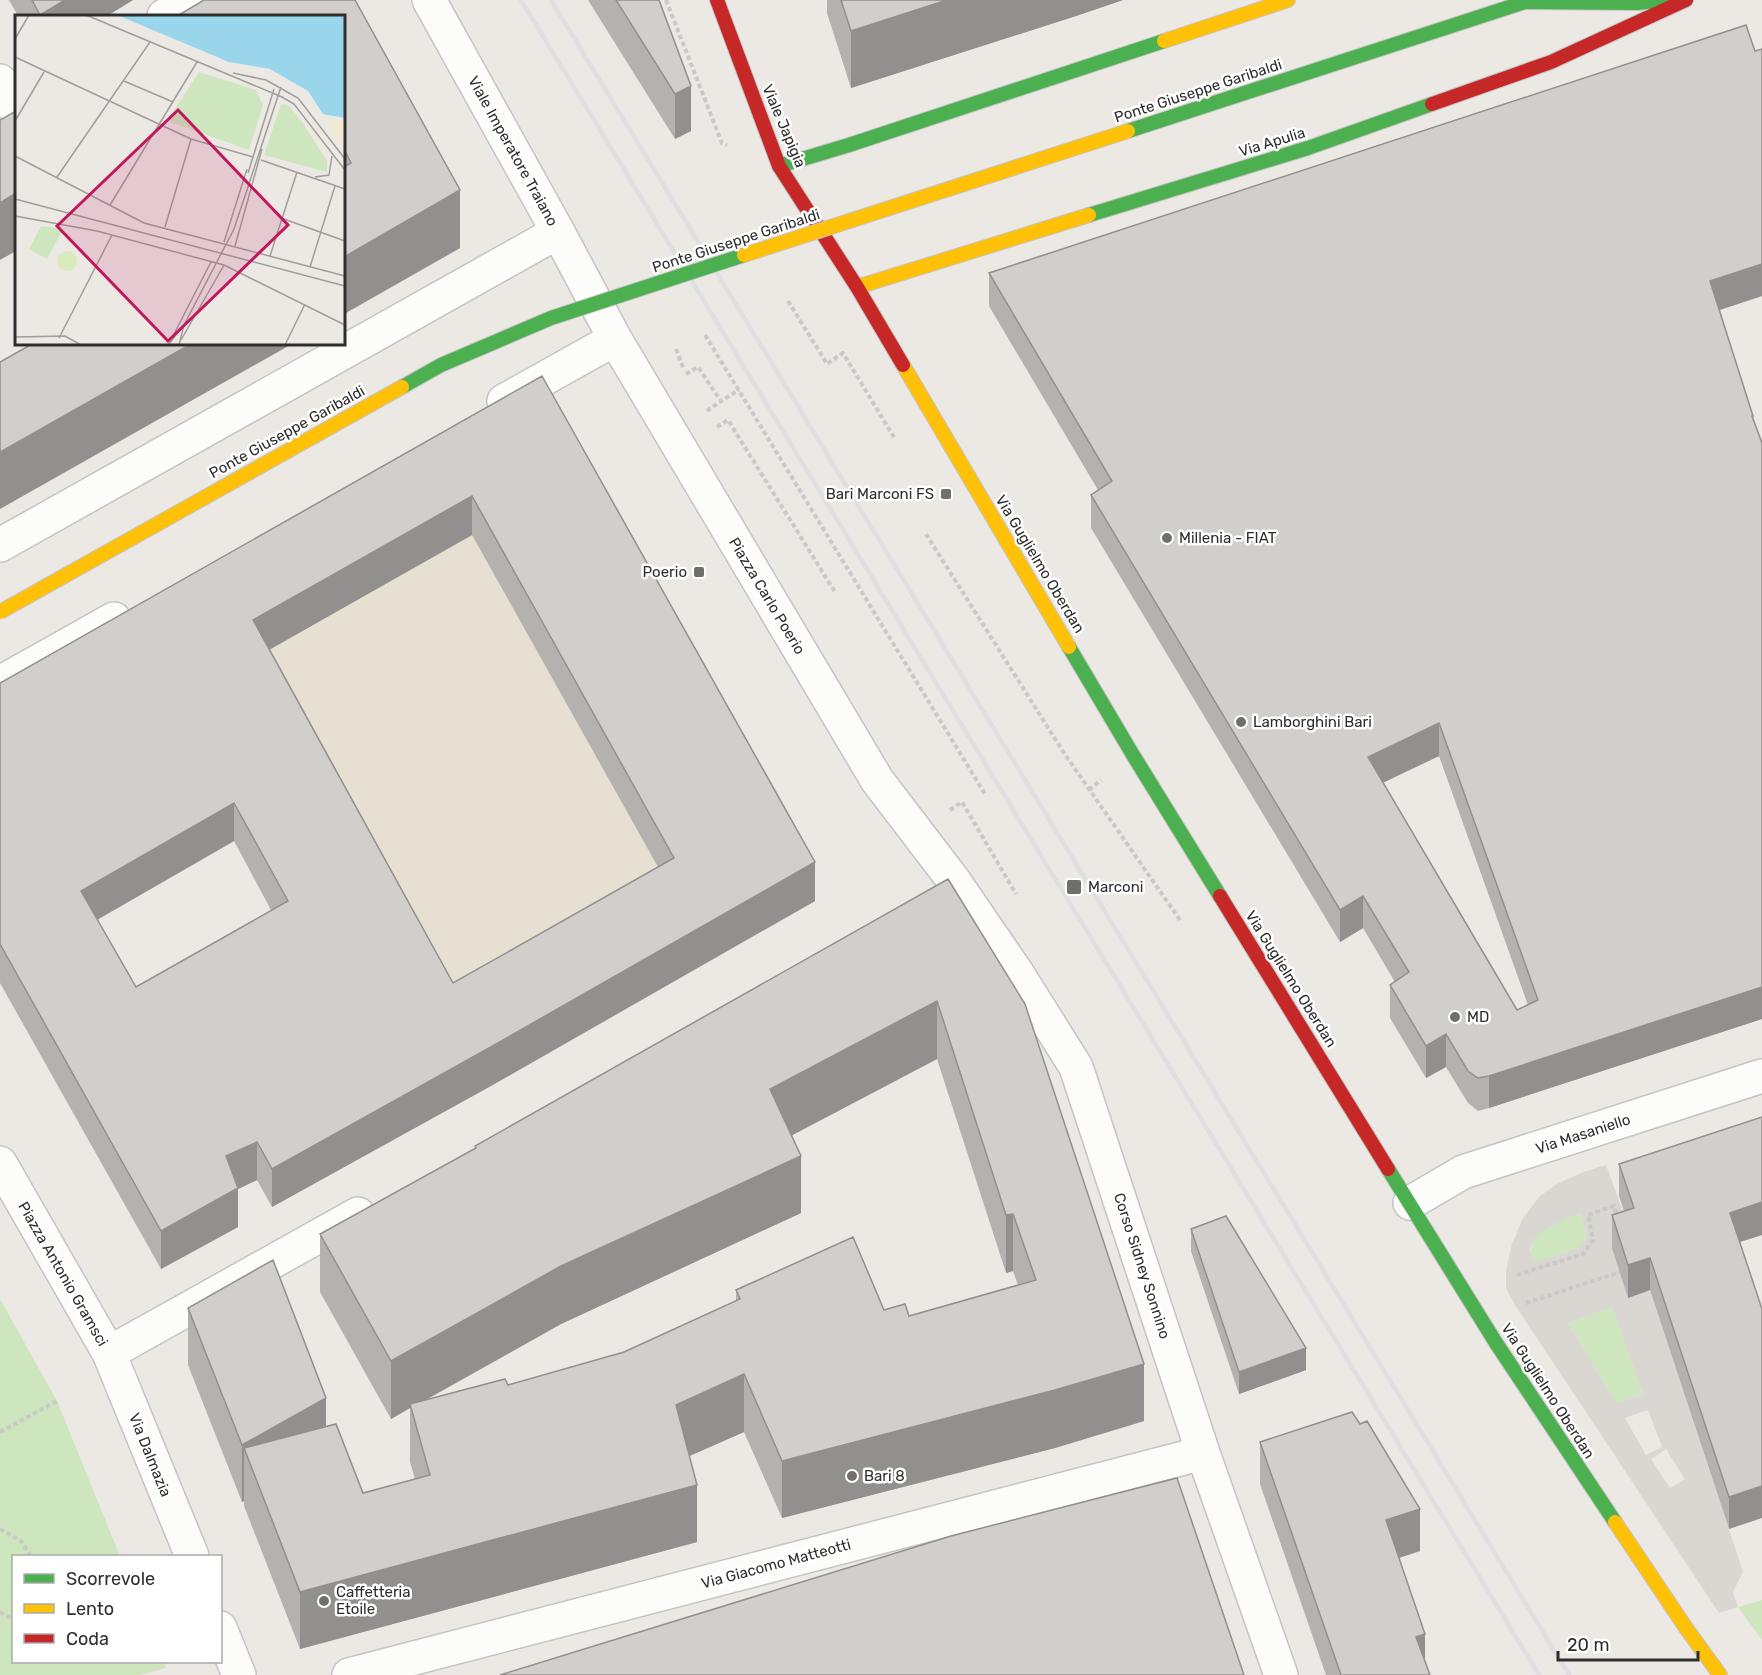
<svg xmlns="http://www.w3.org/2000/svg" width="1762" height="1675" font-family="Rubik,sans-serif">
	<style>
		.education { fill: #e6e0d3 }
		.green { fill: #cee6be }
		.plaza { fill: #dad6d2; fill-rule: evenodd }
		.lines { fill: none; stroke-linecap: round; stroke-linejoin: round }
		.street-casing { stroke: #c5c4c5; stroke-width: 36 }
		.fast-casing { stroke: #c5c4c5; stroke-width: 16 }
		.slow-casing { stroke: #c5c4c5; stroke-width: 16 }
		.jam-casing { stroke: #c5c4c5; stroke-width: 16 }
		.path { stroke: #c9c9c8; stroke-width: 4; stroke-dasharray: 4.5 3; stroke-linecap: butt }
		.street { stroke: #fcfcfb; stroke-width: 33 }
		.fast { stroke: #4caf50; stroke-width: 14 }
		.slow { stroke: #ffc107; stroke-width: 14 }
		.jam { stroke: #c62828; stroke-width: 14 }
		.rail { stroke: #dfdfe1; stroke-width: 4.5 }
		.fast-bridge-casing { stroke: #c5c4c5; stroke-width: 16; stroke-linecap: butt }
		.slow-bridge-casing { stroke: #c5c4c5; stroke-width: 16; stroke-linecap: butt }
		.fast-bridge { stroke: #4caf50; stroke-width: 14 }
		.slow-bridge { stroke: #ffc107; stroke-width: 14 }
		.wall { fill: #b4b1af; fill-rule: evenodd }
		.shaded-wall { fill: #92908e }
		.building { fill: #d1cecb; stroke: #92908e; stroke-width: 1.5; fill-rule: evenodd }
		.poi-dot { fill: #706f6e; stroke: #fff; stroke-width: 2 }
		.labels { text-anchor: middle; stroke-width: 5; stroke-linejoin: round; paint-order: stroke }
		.street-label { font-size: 15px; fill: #2e2e2e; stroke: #fff }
		.poi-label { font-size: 15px; fill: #2e2e2e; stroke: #fff; text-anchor: start }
		.inset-road { fill: none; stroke: #a09e9b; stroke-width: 1.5 }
		.view { fill: #c2185b; fill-opacity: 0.15; stroke: #c2185b; stroke-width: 3 }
		.inset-edge { fill: none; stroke: #2e2e2e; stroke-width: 3 }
	</style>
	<rect width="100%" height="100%" fill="#ece8e4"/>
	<path class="education" d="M 542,415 L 815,901 L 489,1087 L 219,597 Z"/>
	<path class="green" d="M 1581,1213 L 1587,1238 L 1579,1248 L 1534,1262 C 1533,1258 1530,1252 1531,1248 C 1532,1227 1565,1219 1581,1213 Z
		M 0,1299 L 57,1401 L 120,1556 L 14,1556 L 14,1662 L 163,1662 L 166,1668 L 140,1675 L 0,1675 Z
		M 1612,1307 L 1643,1394 L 1616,1403 L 1568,1323 Z
		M 1762,1600 L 1762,1640 L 1738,1607 Z"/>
	<path class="plaza" d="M 1606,1165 L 1634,1241 L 1613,1248 L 1628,1297 L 1650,1290 L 1743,1572 L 1733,1592 L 1738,1607 L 1719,1613 L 1515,1305 L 1506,1288 L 1506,1270 L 1512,1244 L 1523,1218 L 1540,1196 L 1557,1184 L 1583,1172 ZM 1581,1213 L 1587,1238 L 1579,1248 L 1534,1262 L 1530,1249 L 1533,1240 L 1539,1233 L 1564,1219 ZM 1612,1307 L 1643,1394 L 1616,1403 L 1568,1323 ZM 1648,1410 L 1662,1447 L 1646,1455 L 1625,1418 ZM 1666,1449 L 1685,1479 L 1670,1488 L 1651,1459 Z"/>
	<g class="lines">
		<defs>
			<path id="street" d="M 429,0 L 558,232 L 615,339 L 877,780 L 954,881 L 1017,973 L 1076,1067 L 1203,1453 L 1281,1675
				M 164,16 L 192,0
				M 0,81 L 12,105
				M 504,401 L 615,339
				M 0,545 L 558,232
				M 0,683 L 114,619
				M 0,1163 L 109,1353 L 192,1556
				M 1410,1203 L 1463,1172 L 1762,1076
				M 109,1353 L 358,1214
				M 220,1628 L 239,1675
				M 349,1675 L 1203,1453"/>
			<path id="fast" d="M 1525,2 L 1637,3 L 1667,0
				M 779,166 L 849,145 L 1164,41
				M 1089,215 L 1308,148 L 1432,104
				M 1069,647 L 1133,755 L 1220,896
				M 1388,1169 L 1496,1343 L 1615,1522"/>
			<path id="slow" d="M 1164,41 L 1288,0
				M 857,287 L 1089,215
				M 903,365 L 1069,647
				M 1615,1522 L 1686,1628 L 1720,1675"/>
			<path id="jam" d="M 717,0 L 779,166 L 857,287 L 903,365
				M 1432,104 L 1551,62 L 1686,0
				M 1220,896 L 1388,1169"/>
		</defs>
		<use href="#street" class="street-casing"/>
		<use href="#fast" class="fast-casing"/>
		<use href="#slow" class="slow-casing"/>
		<use href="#jam" class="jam-casing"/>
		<path class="path" d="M 666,0 L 722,143 L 727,145
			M 788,301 L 827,364 L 843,353 L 895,439
			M 705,335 L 985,794
			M 676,349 L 684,370
			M 686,374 L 698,367 L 721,401 L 739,390
			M 707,411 L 721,401
			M 717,427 L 728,420 L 835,592
			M 926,534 L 1064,753 L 1180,920
			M 1089,790 L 1101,780
			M 950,810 L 962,802 L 1016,894
			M 1517,1275 L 1583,1254 L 1593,1240 L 1588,1215 L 1614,1206 L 1618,1219
			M 1526,1303 L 1620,1272
			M 0,1432 L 57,1401
			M 0,1529 L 21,1541 L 31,1556
			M 0,1612 L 14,1620"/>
		<use href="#street" class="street"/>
		<use href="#fast" class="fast"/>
		<use href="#slow" class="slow"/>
		<use href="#jam" class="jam"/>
		<path class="rail" d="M 521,0 L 1539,1675
			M 551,0 L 1569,1675"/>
		<defs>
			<path id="fast-bridge" d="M 1128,131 L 1525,2
				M 402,387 L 441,365 L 551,318 L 744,255"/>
			<path id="slow-bridge" d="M 744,255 L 1128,131
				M 0,612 L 402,387"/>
		</defs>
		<use href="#fast-bridge" class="fast-bridge-casing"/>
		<use href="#slow-bridge" class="slow-bridge-casing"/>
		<use href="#fast-bridge" class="fast-bridge"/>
		<use href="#slow-bridge" class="slow-bridge"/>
	</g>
	<path class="wall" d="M 9,0 L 133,0 L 107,16 L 18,16 Z
		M 355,0 L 460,248 L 344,314 L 344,16 Z
		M 588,0 L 659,0 L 691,131 L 675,139 Z
		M 827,0 L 1123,0 L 1076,16 L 851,88 L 827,13 Z
		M 1762,49 L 1762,296 L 1720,310 L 1753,419 L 1762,443 L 1762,1019 L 1489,1108 L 1478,1111 L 1468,1103 L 1446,1067 L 1426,1078 L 1390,1018 L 1390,985 L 1395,982 L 1363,928 L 1340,942 L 1091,528 L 1091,495 L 1098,490 L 989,306 L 989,273 ZM 1439,756 L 1528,1005 L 1517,1010 L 1383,782 Z
		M 542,376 L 815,901 L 489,1087 L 272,1207 L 257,1180 L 238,1189 L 238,1227 L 161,1269 L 0,983 L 0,683 ZM 472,535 L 658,867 L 453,983 L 270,649 ZM 234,841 L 271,910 L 136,987 L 97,920 Z
		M 948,879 L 1144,1421 L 1055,1448 L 782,1518 L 744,1432 L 689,1456 L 697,1542 L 300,1649 L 244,1506 L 244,1501 L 242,1502 L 188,1365 L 188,1308 L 326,1426 L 363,1493 L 415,1479 L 410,1462 L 410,1408 L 391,1419 L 320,1292 L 320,1234 L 475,1148 L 475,1146 ZM 937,1059 L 1006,1273 L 1013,1271 L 1018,1285 L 909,1316 L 884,1310 L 736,1290 L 736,1301 L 624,1352 L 508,1385 L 424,1401 L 561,1324 L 801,1213 L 791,1135 Z
		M 1762,1117 L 1762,1235 L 1740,1242 L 1729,1529 L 1650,1290 L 1628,1298 L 1612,1248 L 1612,1215 L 1624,1211 L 1619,1196 L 1619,1164 Z
		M 1191,1229 L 1306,1370 L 1239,1394 L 1191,1251 Z
		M 1260,1442 L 1420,1551 L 1399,1558 L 1425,1662 L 1430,1675 L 1326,1675 L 1260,1484 Z"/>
	<path class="shaded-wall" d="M 65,0 L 133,0 L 107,16 L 40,16 L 40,15 Z
		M 947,0 L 1123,0 L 1076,16 L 851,88 L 851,31 Z
		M 691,86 L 691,131 L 675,139 L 675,94 Z
		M 460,190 L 460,248 L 344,314 L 344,257 Z
		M 16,193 L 16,251 L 0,260 L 0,203 Z
		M 1762,264 L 1762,296 L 1710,313 L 1710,281 Z
		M 191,344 L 292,344 L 0,509 L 0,452 Z
		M 472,496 L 472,535 L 253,659 L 253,620 Z
		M 1439,723 L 1439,756 L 1368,790 L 1368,757 Z
		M 234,803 L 234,841 L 81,929 L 81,891 Z
		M 815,862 L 815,901 L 489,1087 L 272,1207 L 272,1169 Z
		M 1363,896 L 1363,928 L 1340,942 L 1340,910 Z
		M 1762,987 L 1762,1019 L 1489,1108 L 1489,1076 Z
		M 937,1001 L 937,1059 L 770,1147 L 770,1089 Z
		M 1446,1034 L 1446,1067 L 1426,1078 L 1426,1046 Z
		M 257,1142 L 257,1180 L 238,1189 L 238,1227 L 161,1269 L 161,1231 L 226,1156 Z
		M 801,1156 L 801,1213 L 561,1324 L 411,1408 L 410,1404 L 410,1408 L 391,1419 L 391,1361 L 561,1266 Z
		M 1762,1202 L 1762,1235 L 1730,1245 L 1730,1213 Z
		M 1013,1214 L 1013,1271 L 1006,1273 L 1006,1215 Z
		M 1650,1258 L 1650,1290 L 1628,1298 L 1628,1265 Z
		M 1306,1348 L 1306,1370 L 1239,1394 L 1239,1372 Z
		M 1144,1364 L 1144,1421 L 1055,1448 L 782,1518 L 782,1461 Z
		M 744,1374 L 744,1432 L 676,1462 L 676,1405 Z
		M 326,1398 L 326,1455 L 244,1448 L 244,1501 L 242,1502 L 242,1445 Z
		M 697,1485 L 697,1542 L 300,1649 L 300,1592 Z
		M 1762,1486 L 1762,1518 L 1729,1529 L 1729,1497 Z
		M 1420,1509 L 1420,1551 L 1386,1562 L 1386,1520 Z
		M 1425,1634 L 1425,1675 L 1416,1637 Z"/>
	<path class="building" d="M 32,0 L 65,0 L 40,15 Z
		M 204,0 L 355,0 L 460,190 L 344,257 L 344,167 L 351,163 L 344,149 L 344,16 L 177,16 Z
		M 616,0 L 659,0 L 691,86 L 675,94 Z
		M 841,0 L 947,0 L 851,31 Z
		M 1746,25 L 1755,51 L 1762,49 L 1762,264 L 1710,281 L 1753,416 L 1752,416 L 1762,443 L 1762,987 L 1489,1076 L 1478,1078 L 1468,1071 L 1446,1034 L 1426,1046 L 1390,985 L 1409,972 L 1363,896 L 1340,910 L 1091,495 L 1112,481 L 989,273 ZM 1439,723 L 1538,1000 L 1517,1010 L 1368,757 Z
		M 16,111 L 16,193 L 0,203 L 0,120 Z
		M 32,344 L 191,344 L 0,452 L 0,362 Z
		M 542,376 L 815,862 L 489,1048 L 272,1169 L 257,1142 L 226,1156 L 238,1188 L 161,1231 L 0,944 L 0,683 ZM 472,496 L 674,858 L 453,983 L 253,620 ZM 234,803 L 288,901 L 136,987 L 81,891 Z
		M 948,879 L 1025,1004 L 1144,1364 L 1055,1390 L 782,1461 L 744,1374 L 676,1405 L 697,1485 L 300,1592 L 244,1448 L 336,1424 L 363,1493 L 430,1475 L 410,1404 L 505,1379 L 508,1385 L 624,1352 L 740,1299 L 736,1290 L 853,1237 L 884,1310 L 905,1304 L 909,1316 L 1036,1280 L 1013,1214 L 1006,1215 L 937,1001 L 770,1089 L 801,1156 L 561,1266 L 391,1361 L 320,1234 L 476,1148 L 475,1146 Z
		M 1762,1117 L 1762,1202 L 1730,1213 L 1762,1309 L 1762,1486 L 1729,1497 L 1650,1258 L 1628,1265 L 1612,1215 L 1634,1208 L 1619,1164 Z
		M 1226,1216 L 1306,1348 L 1239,1372 L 1191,1229 Z
		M 273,1260 L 326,1398 L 242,1445 L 188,1308 Z
		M 1352,1412 L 1360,1424 L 1367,1421 L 1420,1509 L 1386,1520 L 1425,1634 L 1416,1637 L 1430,1675 L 1341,1675 L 1260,1442 Z
		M 1177,1478 L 1244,1675 L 500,1675 L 951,1536 Z"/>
	<g class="poi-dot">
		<rect x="940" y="488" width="12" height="12" rx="3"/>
		<circle cx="1167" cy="538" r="6"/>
		<rect x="693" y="566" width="12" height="12" rx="3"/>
		<circle cx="1241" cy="722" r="6"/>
		<rect x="1066" y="879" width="16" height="16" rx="3"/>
		<circle cx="1455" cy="1017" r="6"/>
		<circle cx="852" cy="1476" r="6"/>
		<circle cx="324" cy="1601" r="6"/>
	</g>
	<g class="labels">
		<g class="street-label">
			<text transform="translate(1198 91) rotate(-18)" y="5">Ponte Giuseppe Garibaldi</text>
			<text transform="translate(784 126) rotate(67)" y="5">Viale Japigia</text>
			<text transform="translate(1272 142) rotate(-17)" y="5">Via Apulia</text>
			<text transform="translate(513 151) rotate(61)" y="5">Viale Imperatore Traiano</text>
			<text transform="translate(736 241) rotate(-18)" y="5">Ponte Giuseppe Garibaldi</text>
			<text transform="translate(287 432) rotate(-29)" y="5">Ponte Giuseppe Garibaldi</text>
			<text transform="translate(1040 564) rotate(59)" y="5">Via Guglielmo Oberdan</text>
			<text transform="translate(767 596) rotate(59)" y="5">Piazza Carlo Poerio</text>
			<text transform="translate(1291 979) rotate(58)" y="5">Via Guglielmo Oberdan</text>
			<text transform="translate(1583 1134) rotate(-18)" y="5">Via Masaniello</text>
			<text transform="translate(1142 1266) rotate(72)" y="5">Corso Sidney Sonnino</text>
			<text transform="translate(63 1274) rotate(60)" y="5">Piazza Antonio Gramsci</text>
			<text transform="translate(1548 1391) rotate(57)" y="5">Via Guglielmo Oberdan</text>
			<text transform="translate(150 1455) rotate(68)" y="5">Via Dalmazia</text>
			<text transform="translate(776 1564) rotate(-15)" y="5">Via Giacomo Matteotti</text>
		</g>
		<g class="poi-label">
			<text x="934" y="499" text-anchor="end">Bari Marconi FS</text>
			<text x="1179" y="543">Millenia - FIAT</text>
			<text x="687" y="577" text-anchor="end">Poerio</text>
			<text x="1253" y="727">Lamborghini Bari</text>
			<text x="1088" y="892">Marconi</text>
			<text x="1467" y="1022">MD</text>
			<text x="864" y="1481">Bari 8</text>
			<text x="336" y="1597">Caffetteria<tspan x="336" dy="17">Etoile</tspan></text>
		</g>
	</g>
	<g transform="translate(15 15)">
		<rect width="330" height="330" fill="#ece8e4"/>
		<path d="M 184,57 L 241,75 L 248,90 L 234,135 L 152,106 ZM 266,89 L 273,90 L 285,104 L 312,146 L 312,157 L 249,140 ZM 26,211 L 48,214 L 32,244 L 14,234 Z" fill="#cee6be"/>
		<path d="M 311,104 L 330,106 L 330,132 L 318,121 Z" fill="#f0ead3"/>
		<path d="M42 246a10 10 0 1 1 20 0a10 10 0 1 1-20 0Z" fill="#d9eabb"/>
		<path d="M 102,0 L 330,0 L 330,103 L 308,99 L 293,76 L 255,54 L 214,47 Z" fill="#99d6ec"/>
		<path class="inset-road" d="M 71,0 L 267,82 L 279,89 L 330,155M 0,24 L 14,0M 0,42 L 176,124 L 238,142M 218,58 L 251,65 L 283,83 L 330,144M 109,66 L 158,87M 0,106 L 29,57M 0,141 L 129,208 L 330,261M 246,145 L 330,174M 233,158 L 259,74M 42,162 L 135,27M 300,162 L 314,160 L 317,141M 0,184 L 330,271M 95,190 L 182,47M 0,201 L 82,216 L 209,250 L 330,310M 266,203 L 330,226M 150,212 L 176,124M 209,227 L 232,154M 220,231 L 247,134M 255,241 L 282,157M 295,252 L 320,171M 158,321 L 196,247M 0,322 L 50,321 L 66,330M 44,323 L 97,220M 166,325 L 209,250M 153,330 L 169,310M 164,330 L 169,310 L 219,214 L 266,72M 270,330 L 290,289"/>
		<path class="view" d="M 163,95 L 273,210 L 153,326 L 42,211 Z"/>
		<rect width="330" height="330" class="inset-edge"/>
	</g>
	<rect x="12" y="1555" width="210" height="108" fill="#ffffff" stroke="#ababab" stroke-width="1.5"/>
	<rect x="24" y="1574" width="30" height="9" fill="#4caf50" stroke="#ababab" stroke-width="1.5"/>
	<text x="66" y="1585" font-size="18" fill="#2e2e2e">Scorrevole</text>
	<rect x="24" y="1604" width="30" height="9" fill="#ffc107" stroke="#ababab" stroke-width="1.5"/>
	<text x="66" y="1615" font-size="18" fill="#2e2e2e">Lento</text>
	<rect x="24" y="1634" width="30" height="9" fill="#c62828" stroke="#ababab" stroke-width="1.5"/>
	<text x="66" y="1645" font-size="18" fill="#2e2e2e">Coda</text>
	<path d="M1558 1651v9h140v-9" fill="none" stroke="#2e2e2e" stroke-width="3"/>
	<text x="1567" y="1651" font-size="18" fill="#2e2e2e" stroke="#ffffff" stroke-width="4.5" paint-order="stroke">20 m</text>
</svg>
